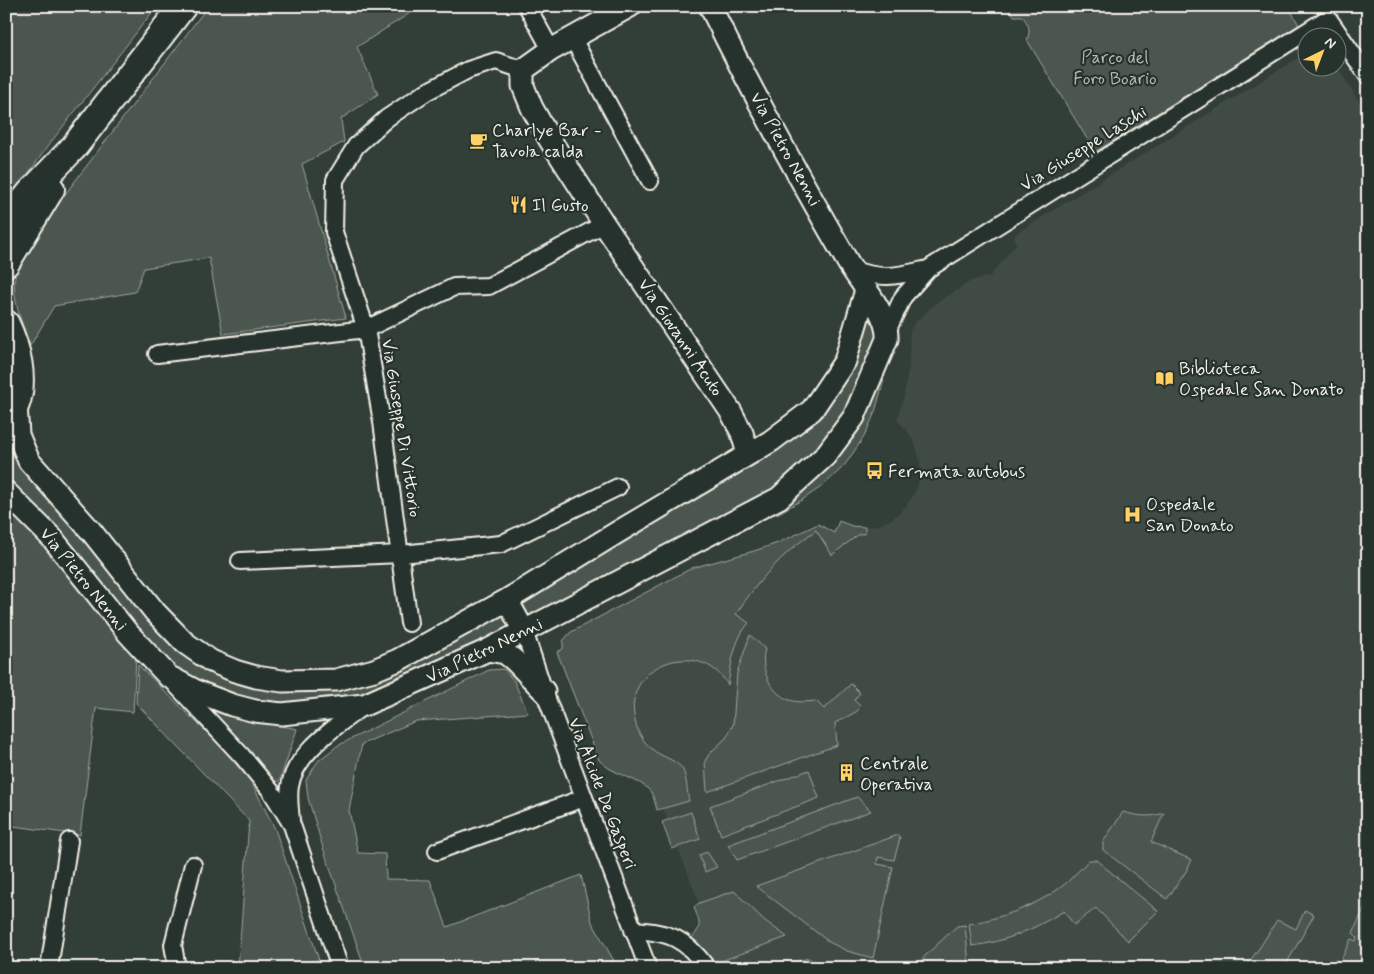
<svg xmlns="http://www.w3.org/2000/svg" width="1374" height="974" font-family="Mynerve,sans-serif">
	<style>
		.built { fill: #404b44 }
		.green { fill: #4c564f; stroke: #a0a49c }
		.lines { fill: none; stroke-linecap: round; stroke-linejoin: round }
		.minor-casing { stroke: #f4f1e8; stroke-width: 20 }
		.tertiary-casing { stroke: #f4f1e8; stroke-width: 25 }
		.primary-casing { stroke: #f4f1e8; stroke-width: 30 }
		.minor { stroke: #26332d; stroke-width: 16 }
		.tertiary { stroke: #26332d; stroke-width: 21 }
		.primary { stroke: #26332d; stroke-width: 26 }
		.labels { text-anchor: middle; stroke-width: 4.5; stroke-linejoin: round; paint-order: stroke }
		.park-label { font-size: 18px; fill: #b9bbb2; stroke: #26332d }
		.poi-label { font-size: 18px; fill: #f4f1e8; stroke: #26332d; text-anchor: start }
		.street-label { font-size: 18px; fill: #f4f1e8; stroke: #26332d }
	</style>
	<rect width="100%" height="100%" fill="#323e38"/>
	<filter id="ink" filterUnits="userSpaceOnUse"><feTurbulence type="fractalNoise" baseFrequency=".02" numOctaves="2"/><feDisplacementMap in="SourceGraphic" scale="10" xChannelSelector="R" yChannelSelector="G"/><feConvolveMatrix kernelMatrix="1 2 1 2 8 2 1 2 1" color-interpolation-filters="sRGB"/></filter>
	<g filter="url(#ink)">
		<path class="built" d="M 1306,53 L 1306,68 L 1337,67 L 1368,115 L 1368,968 L 700,968 L 686,950 L 703,932 L 707,924 L 663,808 L 657,810 L 652,796 L 647,788 L 609,769 L 599,760 L 557,652 L 563,649 L 563,641 L 566,635 L 698,565 L 754,551 L 795,536 L 818,524 L 833,533 L 839,521 L 852,526 L 865,527 L 879,525 L 892,519 L 903,510 L 910,500 L 917,488 L 920,476 L 920,461 L 915,444 L 908,432 L 897,420 L 904,395 L 909,365 L 910,331 L 913,325 L 933,305 L 971,281 L 990,276 L 1016,244 L 1014,237 L 1018,232 Z"/>
		<path class="green" d="M 6,6 L 157,6 L 48,146 L 6,204 Z
			M 208,6 L 421,6 L 357,47 L 378,94 L 341,119 L 344,142 L 302,164 L 346,318 L 223,334 L 209,258 L 144,268 L 135,292 L 54,306 L 30,346 C 21,320 8,291 18,264 C 21,256 25,249 28,243 Z
			M 1008,6 L 1288,6 L 1299,25 L 1095,152 L 1027,40 C 1031,30 1029,24 1022,16 L 1014,16 Z
			M 861,306 L 873,317 L 879,337 L 864,373 L 884,380 L 875,412 L 864,437 L 844,466 L 824,485 L 802,500 L 777,514 L 760,515 L 752,500 L 701,529 L 402,685 L 344,701 L 281,705 L 223,694 L 179,672 L 149,648 L 78,556 L 24,494 L 6,476 L 6,443 L 10,440 L 198,661 L 331,686 L 393,674 L 481,624 L 801,427 Z
			M 6,503 L 73,578 L 136,658 L 133,712 L 96,708 L 80,835 L 6,825 Z
			M 839,521 L 852,526 L 865,527 L 865,534 L 859,534 L 832,555 L 816,530 C 782,554 759,579 736,614 L 749,623 C 734,639 731,665 728,685 C 701,638 626,662 634,715 C 636,732 646,748 661,755 C 669,759 678,762 683,770 C 687,779 687,792 689,801 L 657,810 C 655,804 654,796 650,791 C 640,778 612,775 599,760 L 557,652 L 563,649 L 563,641 L 571,632 L 692,568 L 754,551 L 778,543 L 818,524 L 834,533 Z
			M 750,635 L 765,649 C 760,666 768,689 785,698 C 794,703 806,702 816,701 L 824,709 L 851,684 L 860,693 L 854,700 L 861,707 L 856,712 L 835,723 L 837,745 L 707,792 L 705,761 L 710,753 L 726,738 L 733,725 L 737,673 Z
			M 138,665 L 245,770 L 275,829 L 319,960 L 262,968 L 238,968 L 249,821 L 136,703 Z
			M 504,669 L 514,681 L 528,713 L 416,721 L 362,744 L 349,810 L 358,853 L 385,854 L 386,879 L 430,880 L 447,927 L 581,875 L 592,922 L 614,961 L 590,968 L 365,968 L 323,848 L 308,798 L 306,780 L 318,761 L 337,746 L 489,670 Z
			M 213,709 L 255,721 L 297,729 L 280,780 L 276,782 L 254,755 L 211,713 Z
			M 809,770 L 819,798 L 721,835 L 710,806 Z
			M 857,797 L 871,811 L 737,860 L 728,845 Z
			M 691,812 L 700,839 L 672,849 L 662,822 Z
			M 1123,812 C 1137,816 1150,818 1164,813 L 1151,842 L 1192,860 L 1185,873 L 1167,899 L 1103,850 L 1103,842 Z
			M 898,835 L 900,838 L 894,860 L 878,857 L 877,864 L 893,867 L 873,958 L 847,951 L 829,942 L 756,886 Z
			M 707,852 L 717,867 L 705,872 L 699,855 Z
			M 1089,860 L 1096,860 L 1158,911 L 1128,941 L 1096,908 L 1074,925 L 1064,911 C 1034,929 1006,942 972,946 L 969,924 C 1000,918 1031,908 1057,890 C 1069,882 1079,870 1089,860 Z
			M 734,891 L 764,920 L 787,937 L 721,961 L 711,960 L 692,938 C 703,925 699,922 694,907 L 699,903 Z
			M 1368,899 L 1368,968 L 1337,968 L 1351,939 L 1356,941 L 1357,937 L 1353,933 Z
			M 1305,910 L 1314,915 L 1284,968 L 1245,968 L 1262,944 L 1277,920 L 1296,929 Z
			M 965,925 L 969,965 L 922,966 L 922,960 L 926,955 L 957,926 Z
			M 808,958 L 826,968 L 777,968 Z"/>
		<g class="lines">
			<defs>
				<path id="minor" d="M 527,6 L 551,50
					M 573,39 L 650,181
					M 523,70 L 496,61 L 468,70 L 426,92 L 387,118 L 356,146 L 335,180 L 334,232 L 366,329 L 454,287 L 489,286 L 604,224
					M 853,270 C 885,280 896,276 928,269
					M 888,329 L 903,297 L 928,269 L 1328,18 L 1368,76
					M 157,354 L 366,329 L 382,422 L 409,623
					M 240,561 L 401,554 L 501,544 L 618,487
					M 524,631 L 544,691 L 648,968
					M 176,685 L 242,756 L 271,791 L 292,825 L 340,968
					M 291,820 C 290,809 288,797 290,786 C 295,752 339,725 364,705
					M 437,851 L 584,798
					M 633,930 C 670,932 685,938 707,968
					M 49,968 L 69,841
					M 177,968 L 173,945 L 193,865"/>
				<path id="tertiary" d="M 630,6 L 551,50 L 523,70 L 523,86 L 532,108 L 550,140 L 604,224 L 731,412 L 742,433 L 748,454
					M 16,404 L 18,435 L 29,461 L 91,531 L 155,612 L 185,643 L 211,661 L 235,671 L 256,677 L 282,681 L 336,680 L 374,670 L 398,660 L 507,600 L 618,532 L 771,441 L 812,410 L 845,361 L 866,290
					M 6,492 L 52,538 L 128,633 L 168,676 L 198,692 L 232,705 L 255,711 L 282,714 L 364,705 L 488,650 L 779,498 L 825,456 L 854,417 L 887,339 C 889,313 858,281 846,259 C 798,176 752,92 710,6
					M 507,600 L 524,631
					M 488,650 L 505,653 L 514,660 L 544,691"/>
				<path id="primary" d="M 6,223 L 31,192 L 74,147 L 183,6
					M 6,263 L 51,189
					M 6,324 C 17,347 25,379 16,404 C 14,410 9,416 6,422"/>
			</defs>
			<use href="#minor" class="minor-casing"/>
			<use href="#tertiary" class="tertiary-casing"/>
			<use href="#primary" class="primary-casing"/>
			<use href="#minor" class="minor"/>
			<use href="#tertiary" class="tertiary"/>
			<use href="#primary" class="primary"/>
		</g>
	</g>
	<defs>
		<symbol id="cafe-bare" viewBox="-9 -9 18 18"><path d="M-5.5-4.5H6V0H3Q3 3.5 0 3.5H-2.5Q-5.5 3.5-5.5 0ZM3-3.2v2h1.7v-2ZM-6 4.5H4V6H-6Z" fill="#ffd166" stroke="#26332d" stroke-width="2.5" paint-order="stroke"/></symbol>
		<symbol id="restaurant-bare" viewBox="-9 -9 18 18"><path d="M-5-6h1v4h1v-4h1v4h1v-4h1v5L-1.5 .5V6h-2V.5L-5-1ZM5-6V6H3V1.5H1.5Q1.5-4 5-6Z" fill="#ffd166" stroke="#26332d" stroke-width="2.5" paint-order="stroke"/></symbol>
		<symbol id="library-bare" viewBox="-9 -9 18 18"><path d="M-6-4Q-3-5.5-.7-3.5V5Q-3 3-6 4ZM6-4Q3-5.5 .7-3.5V5Q3 3 6 4Z" fill="#ffd166" stroke="#26332d" stroke-width="2.5" paint-order="stroke"/></symbol>
		<symbol id="bus-bare" viewBox="-9 -9 18 18"><path d="M-5-6H5V4H4V6H2V4H-2V6H-4V4H-5ZM-3.5-4V0h7V-4ZM-3.5 1.2v1.5H-2V1.2ZM2 1.2v1.5H3.5V1.2Z" fill="#ffd166" stroke="#26332d" stroke-width="2.5" paint-order="stroke"/></symbol>
		<symbol id="hospital-bare" viewBox="-9 -9 18 18"><path d="M-5-5h3v3.5h4V-5h3V5h-3V1.5h-4V5h-3Z" fill="#ffd166" stroke="#26332d" stroke-width="2.5" paint-order="stroke"/></symbol>
		<symbol id="building-bare" viewBox="-9 -9 18 18"><path d="M-4-6H4V6H1V3H-1V6H-4ZM-2.5-4.3h1.7v1.8h-1.7ZM.8-4.3h1.7v1.8H.8ZM-2.5-1h1.7V.8h-1.7ZM.8-1h1.7V.8H.8Z" fill="#ffd166" stroke="#26332d" stroke-width="2.5" paint-order="stroke"/></symbol>
	</defs>
	<g fill-rule="evenodd">
		<use href="#cafe-bare" x="466" y="128" width="25" height="25"/>
		<use href="#restaurant-bare" x="506" y="192" width="25" height="25"/>
		<use href="#library-bare" x="1152" y="366" width="25" height="25"/>
		<use href="#bus-bare" x="862" y="458" width="25" height="25"/>
		<use href="#hospital-bare" x="1120" y="502" width="25" height="25"/>
		<use href="#building-bare" x="834" y="760" width="25" height="25"/>
	</g>
	<g class="labels">
		<g class="park-label">
			<text x="1115" y="63">Parco del<tspan x="1115" dy="21">Foro Boario</tspan></text>
		</g>
		<g class="poi-label">
			<text x="492" y="136">Charlye Bar -<tspan x="492" dy="21">Tavola calda</tspan></text>
			<text x="532" y="211">Il Gusto</text>
			<text x="1179" y="374">Biblioteca<tspan x="1179" dy="21">Ospedale San Donato</tspan></text>
			<text x="888" y="477">Fermata autobus</text>
			<text x="1146" y="510">Ospedale<tspan x="1146" dy="21">San Donato</tspan></text>
			<text x="860" y="769">Centrale<tspan x="860" dy="21">Operativa</tspan></text>
		</g>
		<g class="street-label">
			<text transform="translate(1083 148) rotate(-32)" y="6">Via Giuseppe Laschi</text>
			<text transform="translate(786 149) rotate(61)" y="6">Via Pietro Nenni</text>
			<text transform="translate(681 337) rotate(56)" y="6">Via Giovanni Acuto</text>
			<text transform="translate(402 428) rotate(81)" y="6">Via Giuseppe Di Vittorio</text>
			<text transform="translate(84 579) rotate(51)" y="6">Via Pietro Nenni</text>
			<text transform="translate(484 650) rotate(-26)" y="6">Via Pietro Nenni</text>
			<text transform="translate(603 793) rotate(69)" y="6">Via Alcide De Gasperi</text>
		</g>
	</g>
	<rect width="1374" height="974" fill="none" stroke="#26332d" stroke-width="25"/>
	<rect x="12" y="12" width="1349" height="949" fill="none" stroke="#f4f1e8" stroke-width="2" filter="url(#ink)"/>
	<g transform="translate(1322 52) rotate(42)"><circle r="24" fill="#26332d" stroke="#787f78"/>
	<path d="M0-4L9 19L0 12L-9 19Z" fill="#ffd166"/>
	<text y="-8" font-size="14" font-weight="bold" text-anchor="middle" fill="#f4f1e8">N</text>
	</g>
</svg>
